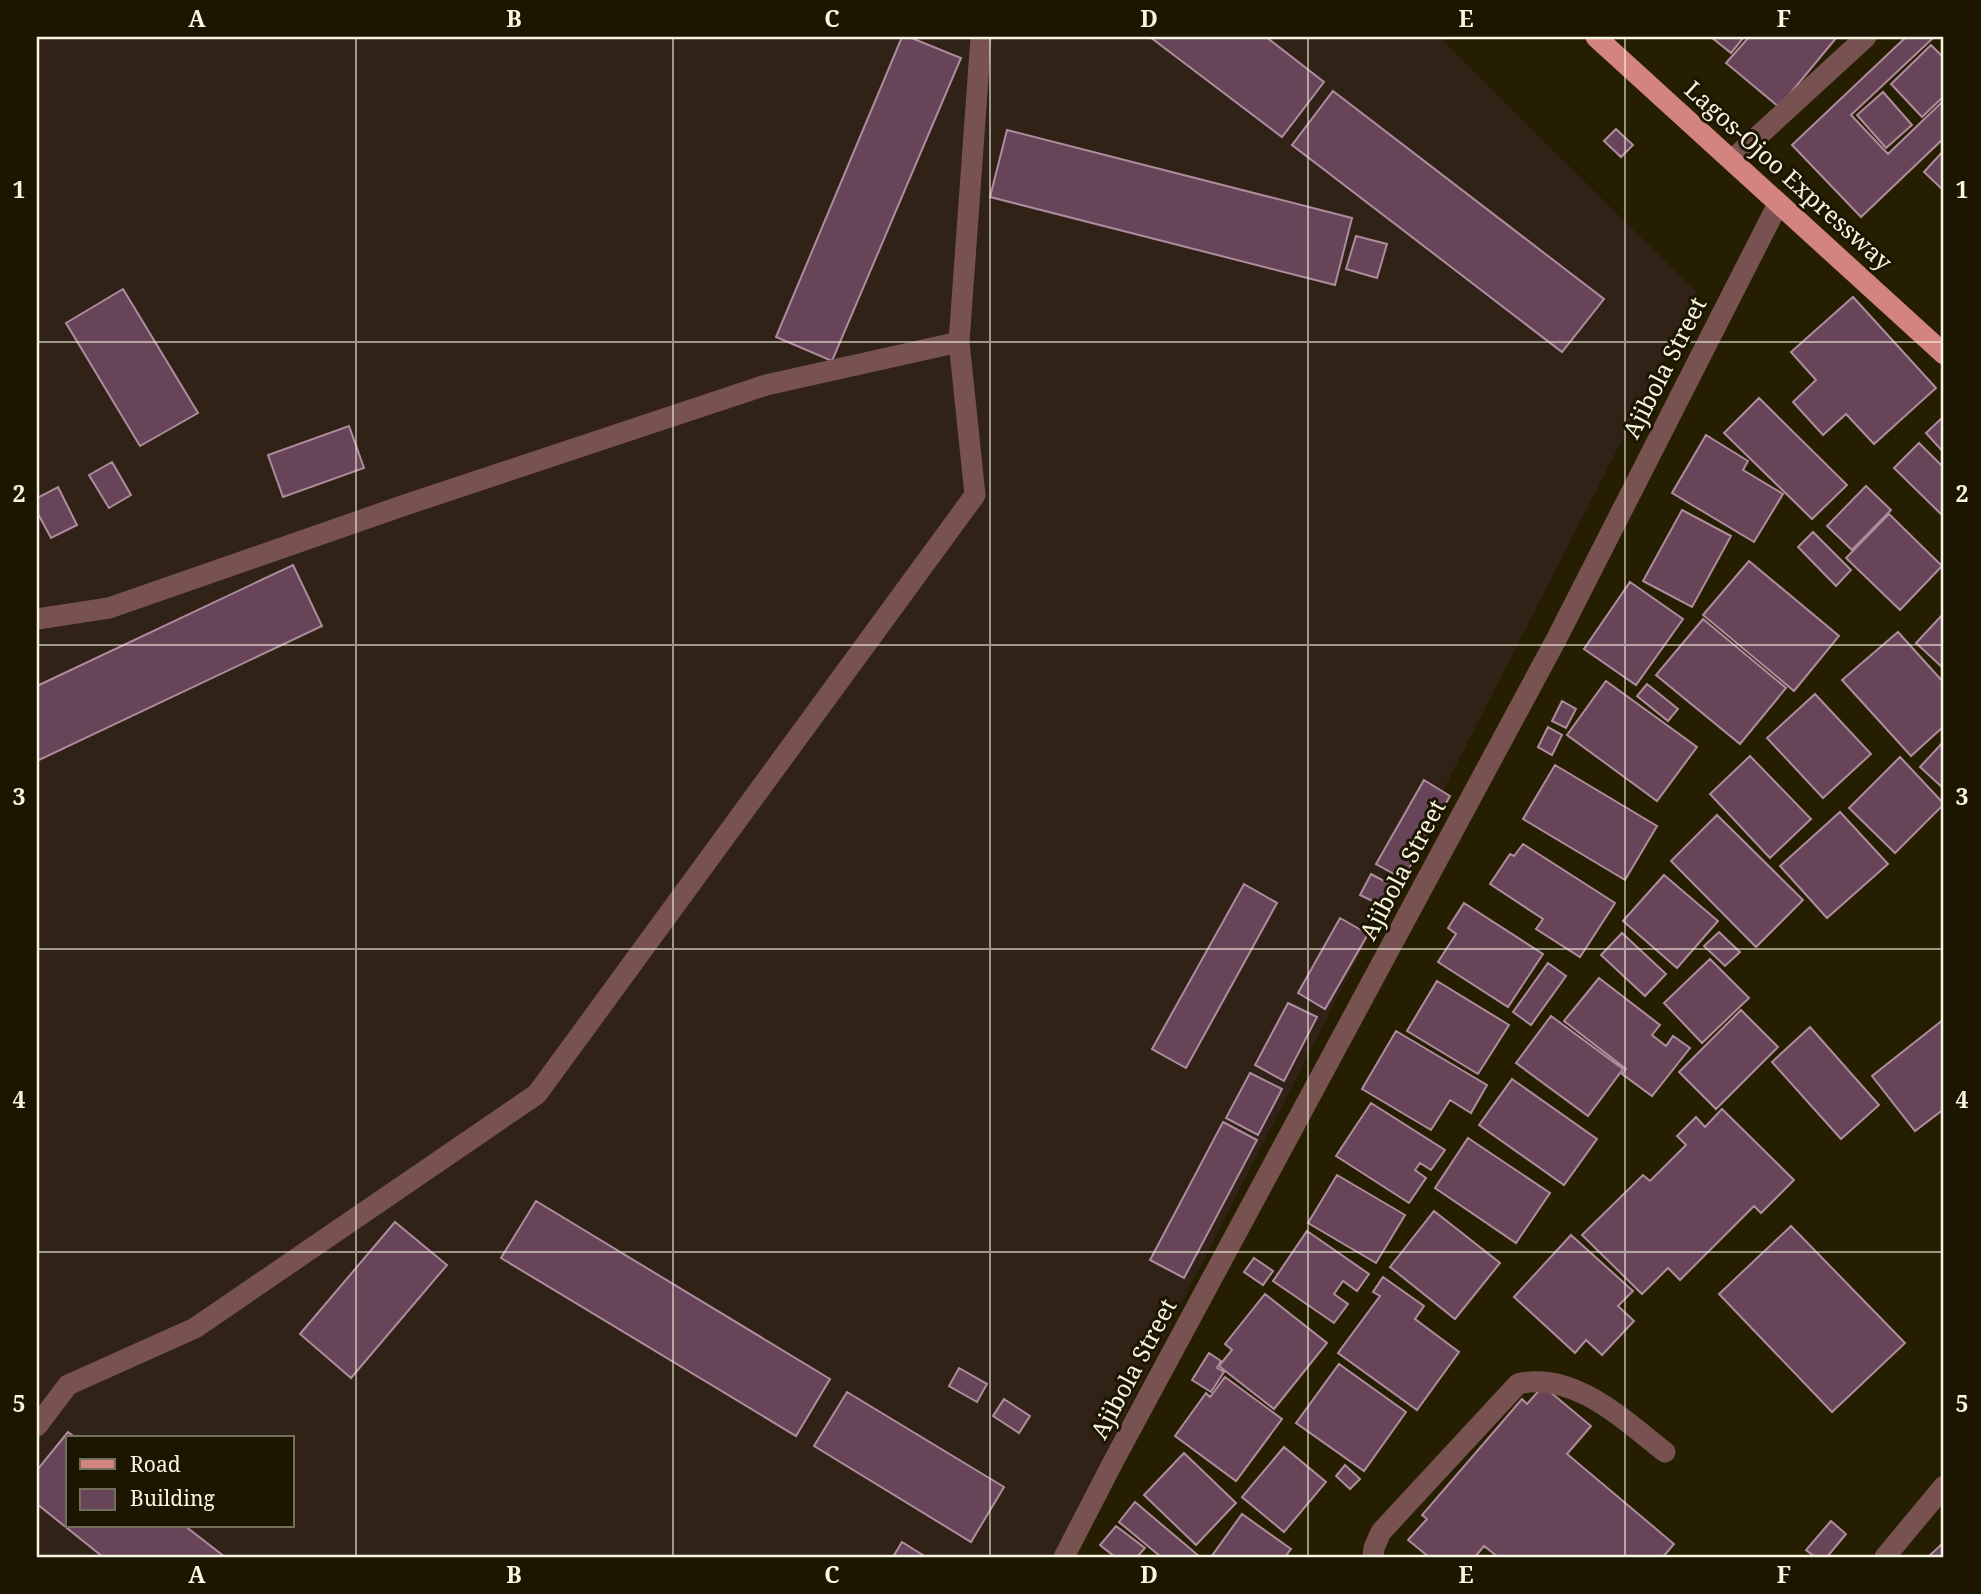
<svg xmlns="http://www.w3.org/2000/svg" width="1981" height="1594" font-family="'Noto Serif',serif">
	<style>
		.commercial { fill: #312218; fill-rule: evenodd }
		.building { fill: #674457; stroke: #ae8c9e; stroke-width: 2 }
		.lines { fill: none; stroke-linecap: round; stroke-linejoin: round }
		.minor { stroke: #785250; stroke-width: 21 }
		.major { stroke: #d38481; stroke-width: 21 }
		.grid { fill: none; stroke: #f9f5e3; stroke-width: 2; stroke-opacity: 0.55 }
		.labels { text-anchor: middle; stroke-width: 6; stroke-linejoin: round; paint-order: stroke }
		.street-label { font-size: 24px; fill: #f9f5e3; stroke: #1c1500 }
		.neatline { fill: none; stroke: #f9f5e3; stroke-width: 2.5 }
		.grid-label { font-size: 23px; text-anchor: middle; font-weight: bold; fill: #f9f5e3 }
	</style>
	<rect width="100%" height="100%" fill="#251e01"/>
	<path class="commercial" d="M 37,37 L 1439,37 L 1697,293 L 1052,1557 L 37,1557 ZM 68,1438 L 292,1438 L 292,1526 L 68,1526 Z"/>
	<path class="building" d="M 902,37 L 909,37 L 961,58 L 832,361 L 776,337 Z
		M 1150,37 L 1266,37 L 1324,82 L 1282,137 Z
		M 1711,37 L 1744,37 L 1731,53 Z
		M 1749,37 L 1837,37 L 1779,107 L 1726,63 Z
		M 1906,37 L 1930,37 L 1932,39 L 1851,115 L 1888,154 L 1944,100 L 1944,138 L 1861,217 L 1792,145 Z
		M 1931,45 L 1944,58 L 1944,96 L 1922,117 L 1891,84 Z
		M 1333,91 L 1604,299 L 1562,352 L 1292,145 Z
		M 1883,92 L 1912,125 L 1886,148 L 1857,115 Z
		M 1616,129 L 1633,145 L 1621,157 L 1604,141 Z
		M 1007,130 L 1352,218 L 1335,285 L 990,197 Z
		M 1944,150 L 1944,191 L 1924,172 Z
		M 1356,236 L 1387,244 L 1377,278 L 1346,269 Z
		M 123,289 L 198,413 L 140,446 L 66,323 Z
		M 1853,297 L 1936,388 L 1874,444 L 1846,414 L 1823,435 L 1793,402 L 1816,380 L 1791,352 Z
		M 1759,398 L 1847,485 L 1812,519 L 1724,433 Z
		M 1944,416 L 1944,453 L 1926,433 Z
		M 349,426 L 364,468 L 283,497 L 268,455 Z
		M 1706,435 L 1748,461 L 1743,470 L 1783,494 L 1754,542 L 1672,493 Z
		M 1919,443 L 1944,468 L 1944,517 L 1894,468 Z
		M 112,462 L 131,495 L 109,508 L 89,475 Z
		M 1866,486 L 1891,510 L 1852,550 L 1827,526 Z
		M 58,487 L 77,525 L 51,538 L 37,512 L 37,498 Z
		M 1682,510 L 1731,536 L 1692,607 L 1643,581 Z
		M 1889,514 L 1942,566 L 1900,610 L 1846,558 Z
		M 1813,532 L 1851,570 L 1836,586 L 1798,547 Z
		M 1749,561 L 1839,636 L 1794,691 L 1703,615 Z
		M 293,565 L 322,626 L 37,761 L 37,686 Z
		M 1630,582 L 1683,619 L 1636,685 L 1584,649 Z
		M 1944,613 L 1944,669 L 1916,643 Z
		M 1703,619 L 1786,688 L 1740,744 L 1656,675 Z
		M 1898,632 L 1944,683 L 1944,726 L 1911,756 L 1842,680 Z
		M 1606,681 L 1697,747 L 1657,801 L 1567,735 Z
		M 1647,684 L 1678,709 L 1668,721 L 1637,696 Z
		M 1815,694 L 1871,754 L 1823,798 L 1767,738 Z
		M 1562,701 L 1576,709 L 1566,728 L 1552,721 Z
		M 1548,727 L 1562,735 L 1552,755 L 1538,747 Z
		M 1944,741 L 1944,789 L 1920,767 Z
		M 1750,756 L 1811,819 L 1770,858 L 1710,794 Z
		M 1900,757 L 1944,804 L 1895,853 L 1849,808 Z
		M 1555,765 L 1657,826 L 1625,880 L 1523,819 Z
		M 1424,780 L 1450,796 L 1403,879 L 1376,864 Z
		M 1840,812 L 1888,864 L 1827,918 L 1780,866 Z
		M 1717,815 L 1803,900 L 1756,947 L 1671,861 Z
		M 1523,844 L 1615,903 L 1580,957 L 1536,929 L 1543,919 L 1490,884 L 1510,854 L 1514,856 Z
		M 1371,874 L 1397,888 L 1387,908 L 1360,895 Z
		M 1664,875 L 1718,921 L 1677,968 L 1623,921 Z
		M 1244,884 L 1277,903 L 1186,1068 L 1152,1049 Z
		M 1464,903 L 1543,954 L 1508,1007 L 1438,962 L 1456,934 L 1448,928 Z
		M 1340,918 L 1368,934 L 1325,1009 L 1298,993 Z
		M 1719,932 L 1740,952 L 1725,966 L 1704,946 Z
		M 1622,933 L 1666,974 L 1645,996 L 1601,955 Z
		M 1710,959 L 1749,998 L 1702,1043 L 1664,1003 Z
		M 1548,963 L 1566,976 L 1531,1025 L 1513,1012 Z
		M 1599,978 L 1660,1025 L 1652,1035 L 1666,1046 L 1673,1036 L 1690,1048 L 1652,1096 L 1622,1074 L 1626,1069 L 1564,1021 Z
		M 1437,981 L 1509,1025 L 1478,1074 L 1407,1031 Z
		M 1288,1003 L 1317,1017 L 1284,1081 L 1255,1065 Z
		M 1741,1010 L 1778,1047 L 1716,1109 L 1679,1072 Z
		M 1551,1016 L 1623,1069 L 1588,1116 L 1516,1063 Z
		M 1944,1019 L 1944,1109 L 1915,1131 L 1872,1076 Z
		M 1810,1027 L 1879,1105 L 1841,1139 L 1772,1062 Z
		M 1396,1031 L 1487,1085 L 1471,1113 L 1450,1100 L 1431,1130 L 1362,1089 Z
		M 1250,1073 L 1282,1089 L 1258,1135 L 1226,1118 Z
		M 1512,1079 L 1597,1139 L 1564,1185 L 1479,1125 Z
		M 1371,1103 L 1445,1150 L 1431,1170 L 1420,1163 L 1415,1170 L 1426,1178 L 1409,1203 L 1336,1156 Z
		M 1722,1109 L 1794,1180 L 1761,1213 L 1754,1206 L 1680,1280 L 1668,1268 L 1642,1294 L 1582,1235 L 1643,1175 L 1650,1181 L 1686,1145 L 1677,1136 L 1696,1117 L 1705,1127 Z
		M 1223,1122 L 1257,1140 L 1184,1278 L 1150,1260 Z
		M 1468,1138 L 1550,1193 L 1516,1243 L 1435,1188 Z
		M 1337,1175 L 1405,1215 L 1376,1263 L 1308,1223 Z
		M 536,1201 L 830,1379 L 796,1436 L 501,1258 Z
		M 1434,1211 L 1500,1263 L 1455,1319 L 1390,1267 Z
		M 395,1222 L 447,1265 L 351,1378 L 300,1334 Z
		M 1791,1226 L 1905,1343 L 1832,1412 L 1719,1294 Z
		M 1307,1231 L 1369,1274 L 1357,1291 L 1343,1281 L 1334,1294 L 1348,1304 L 1334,1323 L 1273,1281 Z
		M 1571,1235 L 1633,1291 L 1618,1306 L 1634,1321 L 1602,1355 L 1586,1340 L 1575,1353 L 1514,1297 Z
		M 1254,1258 L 1273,1271 L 1263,1285 L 1244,1272 Z
		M 1383,1277 L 1424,1306 L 1415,1319 L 1459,1352 L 1417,1410 L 1338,1353 L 1380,1296 L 1373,1292 Z
		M 1265,1294 L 1327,1343 L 1274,1409 L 1219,1366 L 1232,1350 L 1225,1344 Z
		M 1209,1353 L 1221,1361 L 1217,1368 L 1224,1372 L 1211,1392 L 1192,1380 Z
		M 1339,1364 L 1406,1412 L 1364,1471 L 1296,1423 Z
		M 959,1368 L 987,1384 L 977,1402 L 949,1386 Z
		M 1225,1377 L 1282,1419 L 1236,1481 L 1175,1436 L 1206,1393 L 1210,1397 Z
		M 1543,1386 L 1591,1426 L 1567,1454 L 1674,1544 L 1663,1557 L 1498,1557 L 1484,1546 L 1475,1557 L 1429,1557 L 1408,1540 L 1427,1519 L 1422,1515 L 1522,1399 L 1527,1404 Z
		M 847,1392 L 1004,1487 L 971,1542 L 814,1446 Z
		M 1004,1399 L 1030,1416 L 1019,1433 L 993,1416 Z
		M 68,1432 L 76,1438 L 68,1438 L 68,1526 L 185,1526 L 225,1557 L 103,1557 L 37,1504 L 37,1470 Z
		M 1284,1447 L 1326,1482 L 1284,1532 L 1242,1497 Z
		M 1184,1453 L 1236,1503 L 1196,1545 L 1144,1495 Z
		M 1345,1465 L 1360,1479 L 1350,1489 L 1336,1476 Z
		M 1135,1502 L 1200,1557 L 1161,1557 L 1119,1522 Z
		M 1242,1514 L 1291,1549 L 1285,1557 L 1211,1557 Z
		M 1831,1521 L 1846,1534 L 1827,1557 L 1815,1557 L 1806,1550 Z
		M 1116,1526 L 1145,1548 L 1137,1557 L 1115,1557 L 1100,1545 Z
		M 902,1542 L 926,1557 L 893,1557 Z
		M 1944,1542 L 1944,1557 L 1928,1557 Z"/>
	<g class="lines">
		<path class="minor" d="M 1732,160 L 1866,37
			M 37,619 L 109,608 L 402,506 L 766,385 L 959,342
			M 37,1426 L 68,1385 L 195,1328 L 537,1094 L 975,495 L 959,342 L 981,37
			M 1064,1557 L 1113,1462 L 1557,638 L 1778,204
			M 1373,1557 L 1374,1548 L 1381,1532 L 1518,1384 C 1573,1370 1625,1421 1665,1452
			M 1885,1557 L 1944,1486"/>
		<path class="major" d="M 1596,37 L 1944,354"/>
	</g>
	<path class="grid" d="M 356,37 L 356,1557M 673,37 L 673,1557M 990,37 L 990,1557M 1308,37 L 1308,1557M 1625,37 L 1625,1557M 37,342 L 1944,342M 37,645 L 1944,645M 37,949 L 1944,949M 37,1252 L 1944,1252"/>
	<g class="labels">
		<g class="street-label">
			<text transform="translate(1788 176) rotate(42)" y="8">Lagos-Ojoo Expressway</text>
			<text transform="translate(1665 368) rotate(-63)" y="8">Ajibola Street</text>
			<text transform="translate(1403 870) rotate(-62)" y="8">Ajibola Street</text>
			<text transform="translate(1134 1369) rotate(-62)" y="8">Ajibola Street</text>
		</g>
	</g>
	<rect width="1981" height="1594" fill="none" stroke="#1c1500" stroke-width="77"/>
	<rect x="66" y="1436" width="228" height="91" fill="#1c1500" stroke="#746f5b" stroke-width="2"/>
	<rect x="80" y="1459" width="35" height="10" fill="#d38481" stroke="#746f5b" stroke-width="2"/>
	<text x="130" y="1472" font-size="21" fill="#f9f5e3">Road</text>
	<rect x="80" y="1489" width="35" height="21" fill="#674457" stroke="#746f5b" stroke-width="2"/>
	<text x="130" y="1506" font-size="21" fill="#f9f5e3">Building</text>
	<rect x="38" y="38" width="1904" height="1518" class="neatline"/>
	<g class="grid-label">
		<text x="197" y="27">A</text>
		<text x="514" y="27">B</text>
		<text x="832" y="27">C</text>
		<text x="1149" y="27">D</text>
		<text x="1466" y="27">E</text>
		<text x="1784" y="27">F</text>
		<text x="19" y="198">1</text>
		<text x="1962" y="198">1</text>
		<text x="19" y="502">2</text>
		<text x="1962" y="502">2</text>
		<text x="19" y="805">3</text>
		<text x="1962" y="805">3</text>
		<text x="19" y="1108">4</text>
		<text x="1962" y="1108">4</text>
		<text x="19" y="1412">5</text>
		<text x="1962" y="1412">5</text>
		<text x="197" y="1583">A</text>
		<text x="514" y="1583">B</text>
		<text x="832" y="1583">C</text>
		<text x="1149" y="1583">D</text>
		<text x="1466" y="1583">E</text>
		<text x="1784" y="1583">F</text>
	</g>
</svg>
